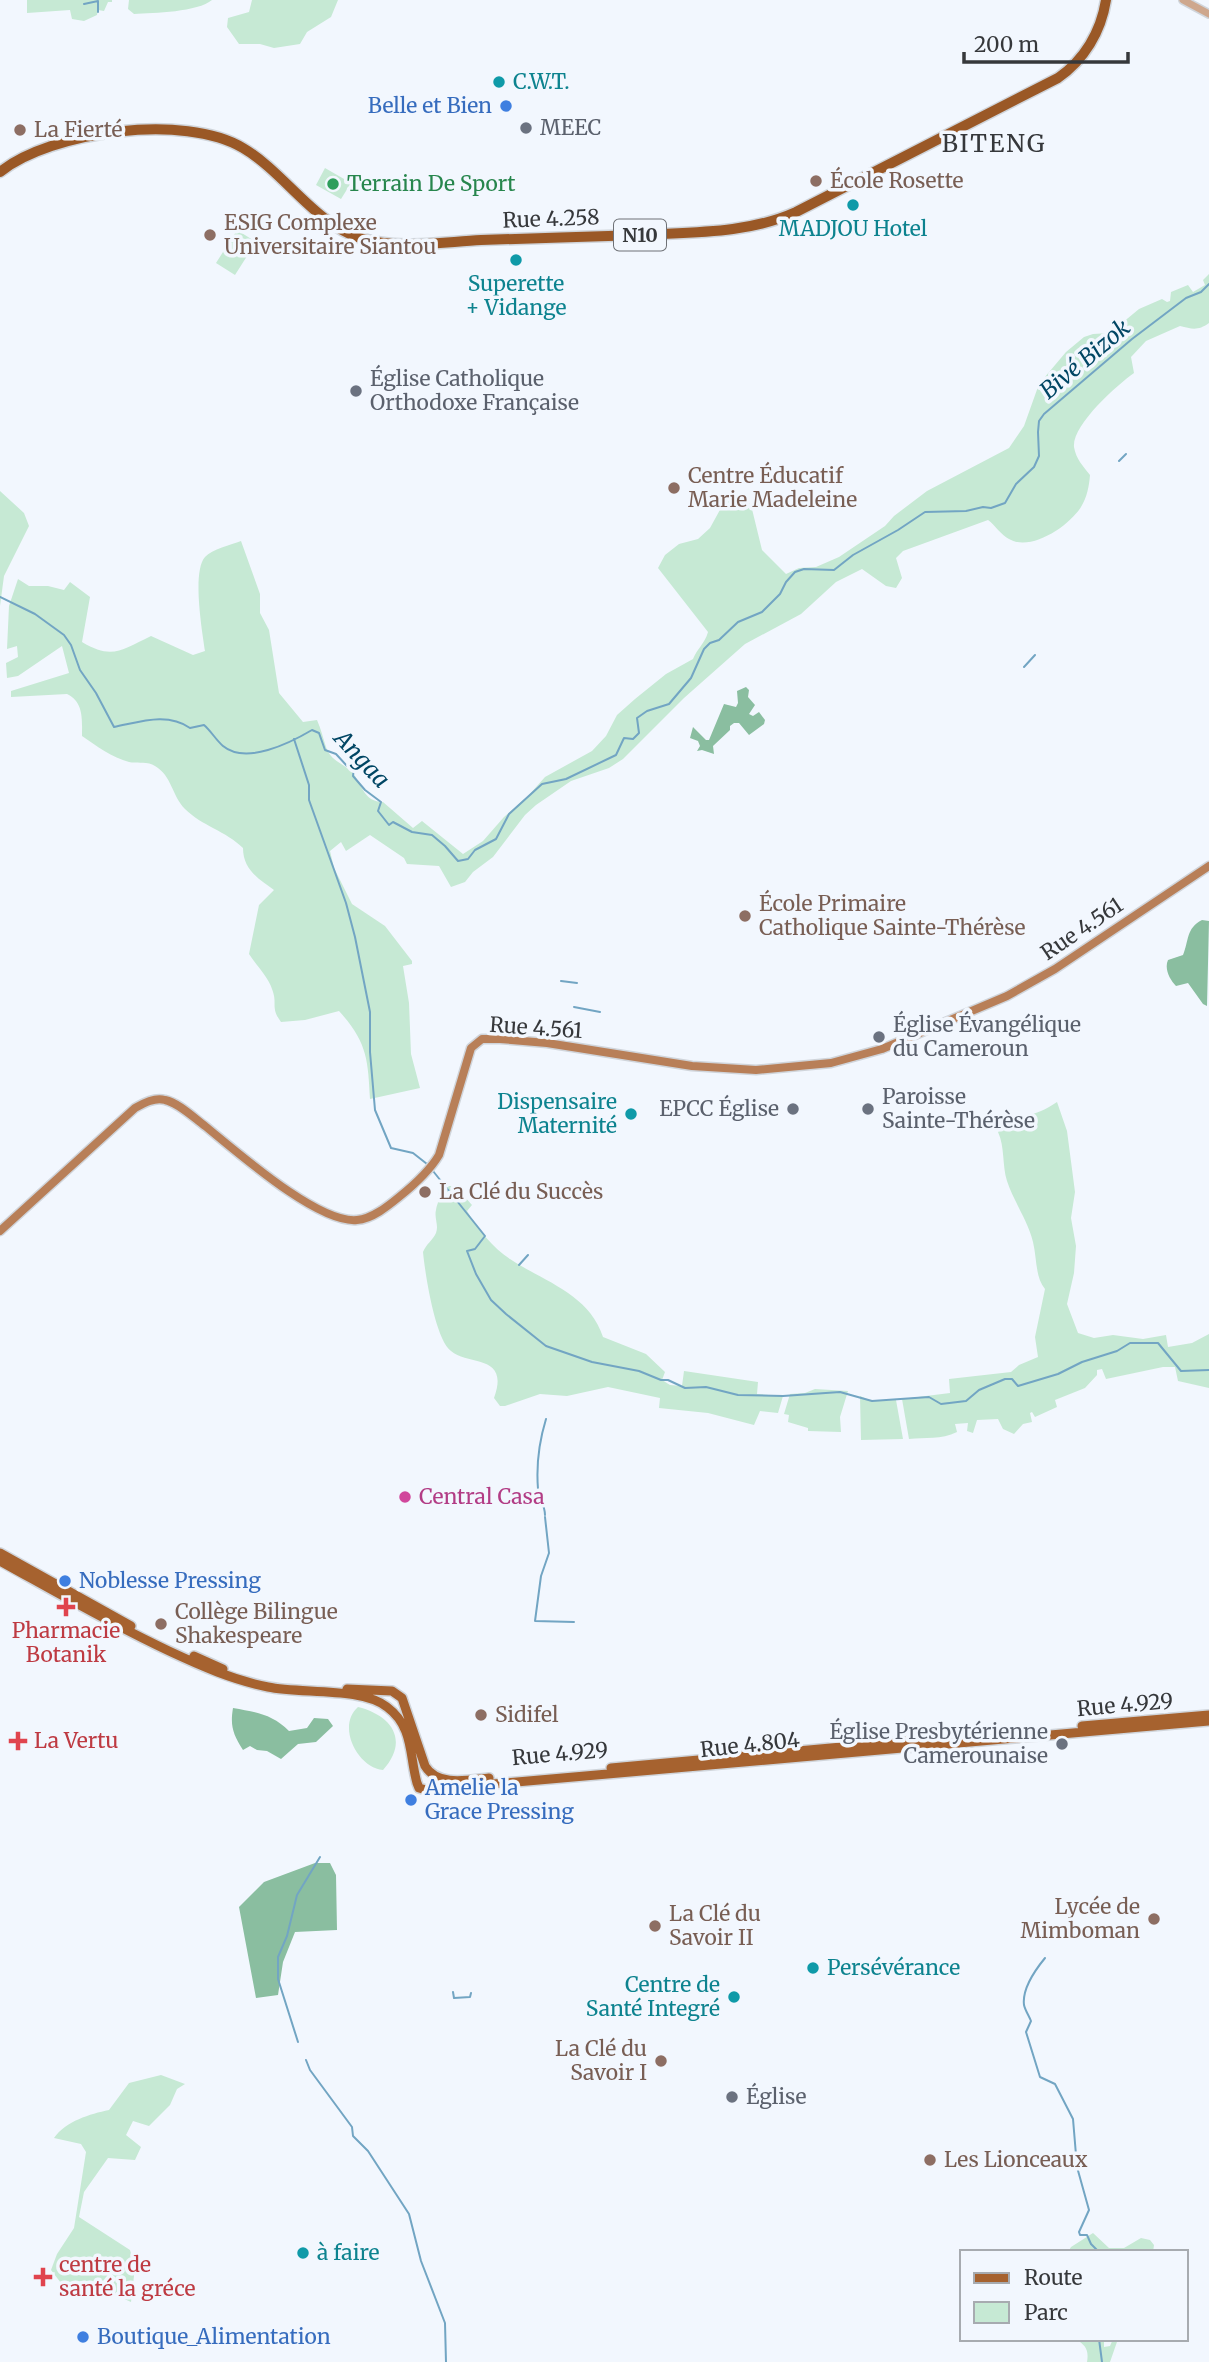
<svg xmlns="http://www.w3.org/2000/svg" width="1209" height="2362" font-family="Merriweather,serif">
	<style>
		.green { fill: #c6e9d4 }
		.forest { fill: #8abea0 }
		.lines { fill: none; stroke-linecap: round; stroke-linejoin: round }
		.stream { stroke: #72a5c3; stroke-width: 2 }
		.tertiary-casing { stroke: #d0d5db; stroke-width: 10 }
		.secondary-casing { stroke: #d0d5db; stroke-width: 11 }
		.primary-casing { stroke: #d0d5db; stroke-width: 12 }
		.trunk-casing { stroke: #d0d5db; stroke-width: 13 }
		.tertiary { stroke: #cea78d; stroke-width: 7 }
		.secondary { stroke: #b87f58; stroke-width: 8 }
		.primary { stroke: #a6622f; stroke-width: 9 }
		.trunk { stroke: #9a5826; stroke-width: 10 }
		.culture-dot { fill: #0f9aa8; stroke: #f2f7fe; stroke-width: 2.5 }
		.shop-dot { fill: #3f7fe0; stroke: #f2f7fe; stroke-width: 2.5 }
		.worship-dot { fill: #6b7280; stroke: #f2f7fe; stroke-width: 2.5 }
		.education-dot { fill: #8d6e63; stroke: #f2f7fe; stroke-width: 2.5 }
		.leisure-dot { fill: #2e9e5b; stroke: #f2f7fe; stroke-width: 2.5 }
		.hotel-dot { fill: #d1479c; stroke: #f2f7fe; stroke-width: 2.5 }
		.health-dot { fill: #e0444e; stroke: #f2f7fe; stroke-width: 2.5 }
		.labels { text-anchor: middle; stroke-width: 7; stroke-linejoin: round; paint-order: stroke }
		.shield { fill: #f2f7fe; stroke: #6e7176; stroke-width: 2 }
		.shield-label { font-size: 19px; font-weight: bold; fill: #36383b }
		.culture-label { font-size: 21px; fill: #0d838f; stroke: #f2f7fe; text-anchor: start }
		.shop-label { font-size: 21px; fill: #366cbe; stroke: #f2f7fe; text-anchor: start }
		.worship-label { font-size: 21px; fill: #5b616d; stroke: #f2f7fe; text-anchor: start }
		.education-label { font-size: 21px; fill: #785e54; stroke: #f2f7fe; text-anchor: start }
		.leisure-label { font-size: 21px; fill: #27864d; stroke: #f2f7fe; text-anchor: start }
		.street-label { font-size: 21px; fill: #36383b; stroke: #f2f7fe }
		.hotel-label { font-size: 21px; fill: #b23c85; stroke: #f2f7fe; text-anchor: start }
		.health-label { font-size: 21px; fill: #be3a42; stroke: #f2f7fe; text-anchor: start }
		.water-label { font-size: 23px; font-style: italic; fill: #004664; stroke: #f2f7fe }
		.quarter-label { font-size: 24px; letter-spacing: 2px; fill: #36383b; stroke: #f2f7fe }
	</style>
	<rect width="100%" height="100%" fill="#f2f7fe"/>
	<path class="green" d="M 27,0 L 112,0 L 112,2 L 108,2 L 104,11 L 98,10 L 97,15 L 84,21 L 72,19 L 70,10 L 27,13 Z
		M 129,0 L 212,0 C 198,12 154,13 134,14 L 128,9 Z
		M 252,0 L 338,0 L 331,17 L 307,32 L 300,44 L 274,48 L 260,44 L 239,44 L 227,27 L 228,18 L 249,12 Z
		M 325,168 L 351,183 L 341,199 L 316,185 Z
		M 237,230 L 256,242 L 235,275 L 216,263 Z
		M 1209,274 L 1209,323 C 1198,331 1192,329 1180,326 L 1146,341 L 1131,357 L 1134,373 C 1117,385 1072,425 1074,447 C 1076,459 1083,466 1090,475 C 1089,487 1087,497 1081,507 C 1069,526 1031,552 1009,539 C 1001,535 995,525 988,520 L 903,551 L 896,558 L 902,578 L 896,588 L 886,586 L 862,569 L 836,582 L 801,614 L 745,644 L 684,698 L 623,759 L 609,768 L 571,781 L 536,805 L 525,815 L 493,857 L 473,872 L 465,882 L 451,887 L 439,866 L 407,864 L 404,858 L 370,835 L 346,851 L 341,842 L 330,851 L 334,868 L 352,904 L 385,926 L 412,961 L 412,964 L 403,966 L 409,1003 L 411,1054 L 420,1088 L 370,1099 C 368,1059 367,1042 339,1011 L 305,1020 L 281,1022 C 270,1007 278,1004 272,989 C 268,977 256,965 249,954 L 259,905 L 274,890 C 258,879 243,869 243,848 C 226,831 202,826 185,809 C 172,796 172,776 155,766 C 148,761 138,764 129,762 C 113,758 95,745 82,736 C 82,720 84,702 67,694 L 11,697 L 11,691 L 69,673 L 62,646 L 18,676 L 7,678 L 6,663 L 18,657 L 17,646 L 7,649 L 9,606 L 18,579 L 29,586 L 48,586 L 64,590 L 70,582 L 90,597 L 82,642 C 112,660 122,650 151,636 L 193,655 L 205,651 C 202,630 192,572 205,557 C 212,549 231,545 241,541 L 260,594 L 260,613 L 269,630 L 279,693 L 303,722 L 317,720 C 321,729 323,738 326,747 C 331,762 344,763 353,773 C 362,785 364,802 383,802 L 413,828 L 422,821 L 463,854 L 483,841 L 504,817 L 529,795 L 545,777 L 592,751 L 606,736 L 617,715 L 635,699 L 666,674 L 693,659 C 697,649 705,643 708,632 L 658,568 L 665,555 L 679,544 L 698,539 L 710,528 L 727,497 L 741,495 L 751,505 L 762,550 L 786,574 L 799,568 L 816,567 L 839,557 L 885,526 L 894,516 L 927,491 L 1009,448 L 1024,426 L 1039,384 L 1066,352 L 1084,337 L 1093,334 L 1110,333 L 1139,309 L 1162,299 L 1167,302 L 1170,301 L 1171,292 L 1188,285 L 1193,292 L 1205,285 L 1203,280 Z
		M 0,491 L 24,513 L 29,526 L 4,576 L 0,606 Z
		M 1057,1102 L 1067,1131 L 1075,1192 L 1071,1218 L 1076,1246 L 1074,1273 L 1067,1304 L 1078,1333 L 1094,1338 L 1113,1335 L 1143,1339 L 1166,1335 L 1168,1347 L 1192,1343 L 1209,1334 L 1209,1388 L 1178,1381 L 1175,1367 L 1163,1367 L 1106,1379 L 1102,1369 L 1097,1370 L 1097,1375 L 1085,1388 L 1055,1400 L 1057,1407 L 1035,1417 L 1032,1412 L 1030,1413 L 1032,1422 L 1023,1424 L 1014,1434 L 1003,1429 L 998,1419 L 977,1420 L 973,1433 L 967,1431 L 968,1423 L 955,1424 L 957,1432 C 941,1440 925,1437 909,1439 L 902,1399 L 950,1393 L 949,1379 L 1011,1372 L 1019,1365 L 1038,1357 L 1035,1337 L 1045,1289 C 1035,1277 1037,1258 1033,1242 C 1028,1221 1014,1202 1007,1181 C 1002,1165 1005,1147 998,1132 C 1014,1114 1022,1119 1041,1111 C 1046,1109 1052,1105 1057,1102 Z
		M 444,1186 L 455,1186 L 472,1205 L 467,1211 C 478,1229 493,1248 510,1259 C 545,1282 589,1294 603,1337 L 646,1354 L 665,1372 L 662,1380 L 670,1385 L 682,1386 L 684,1371 L 758,1382 L 757,1394 L 783,1396 L 778,1413 L 760,1411 L 754,1425 L 708,1413 L 659,1408 L 660,1398 L 608,1387 L 567,1396 L 540,1394 L 505,1406 L 500,1406 L 494,1398 C 510,1354 469,1366 451,1351 C 435,1339 425,1273 423,1252 C 426,1244 433,1240 436,1233 C 439,1225 434,1218 436,1210 C 437,1203 440,1201 438,1193 Z
		M 815,1389 L 848,1391 L 840,1417 L 841,1432 L 808,1431 L 808,1428 L 788,1422 L 789,1415 L 784,1414 L 790,1394 L 805,1393 Z
		M 860,1396 L 872,1401 L 896,1400 L 903,1439 L 861,1440 Z
		M 358,1707 C 391,1715 410,1740 383,1770 C 358,1768 336,1726 358,1707 Z
		M 161,2075 L 185,2084 L 177,2089 L 170,2105 L 149,2126 L 133,2121 L 126,2135 L 141,2147 L 135,2160 L 108,2158 L 84,2192 L 79,2217 L 130,2250 L 135,2267 L 131,2302 L 100,2288 L 61,2283 L 51,2270 L 57,2254 L 74,2228 L 86,2152 L 81,2144 L 54,2138 C 66,2121 90,2114 109,2110 L 129,2083 Z
		M 1093,2233 L 1109,2248 L 1124,2248 L 1141,2238 L 1150,2240 L 1154,2245 L 1153,2252 L 1068,2252 L 1071,2247 Z
		M 1075,2339 L 1104,2339 L 1104,2347 L 1110,2346 L 1113,2339 L 1118,2339 L 1110,2362 L 1087,2362 C 1089,2350 1086,2345 1075,2339 Z"/>
	<path class="forest" d="M 746,687 L 749,690 L 748,697 L 755,705 L 749,714 L 753,716 L 759,712 L 765,720 L 764,724 L 749,735 L 739,723 L 734,723 L 730,726 L 730,730 L 713,746 L 714,754 L 702,750 L 697,751 L 700,746 L 698,741 L 690,738 L 693,727 L 706,740 L 709,740 L 724,704 L 736,707 L 738,703 L 737,691 Z
		M 1202,920 L 1209,921 L 1207,1006 L 1203,1004 L 1188,983 L 1176,986 C 1170,980 1164,969 1168,960 L 1183,955 C 1189,941 1186,928 1202,920 Z
		M 233,1708 C 255,1712 272,1714 289,1731 L 307,1728 L 314,1718 L 328,1719 L 333,1726 L 316,1742 L 298,1744 L 281,1759 L 267,1751 L 257,1750 L 250,1746 L 243,1750 C 233,1734 230,1726 233,1708 Z
		M 315,1863 L 330,1863 L 336,1875 L 337,1930 L 295,1932 L 283,1962 L 278,1995 L 256,1998 L 239,1907 L 264,1882 Z"/>
	<g class="lines">
		<path class="stream" d="M 84,4 L 98,1 L 98,12
			M 1119,461 L 1126,454
			M 0,597 L 35,614 L 64,635 L 71,645 L 80,670 L 96,693 L 114,727 C 140,722 167,712 190,728 L 204,725 C 211,731 216,740 223,746 C 246,765 290,743 312,730 L 319,733 L 325,750 L 336,754 L 347,766 L 354,768 L 353,776 L 365,790 L 381,802 L 378,811 L 389,825 L 393,822 L 412,832 L 432,835 L 445,846 L 458,861 L 468,859 L 475,850 L 496,839 L 509,814 L 542,784 L 566,779 L 616,755 L 624,738 L 633,739 L 639,733 L 637,718 L 647,711 L 669,704 L 691,678 L 704,649 L 710,643 L 719,640 L 738,622 L 762,612 L 780,594 L 786,582 L 795,572 L 804,569 L 834,570 L 853,555 L 898,530 L 925,512 L 966,511 L 983,507 L 991,508 L 1005,503 L 1016,484 L 1034,467 L 1039,456 L 1038,432 L 1039,421 L 1044,414 L 1132,339 L 1186,298 L 1201,292 L 1209,284
			M 1024,667 L 1035,655
			M 294,739 L 309,785 L 309,800 L 346,903 L 355,937 L 370,1012 L 370,1052 L 375,1110 L 391,1148 L 413,1153 L 427,1164
			M 561,981 L 577,983
			M 574,1007 L 600,1012
			M 433,1171 L 485,1236 L 475,1249 L 467,1251 L 476,1274 L 491,1300 L 506,1314 L 546,1346 L 592,1362 L 639,1371 L 661,1380 L 668,1380 L 685,1388 L 706,1387 L 738,1395 L 783,1396 L 840,1392 L 872,1401 L 929,1397 L 941,1404 L 966,1401 L 979,1390 L 1005,1379 L 1012,1379 L 1018,1386 L 1058,1374 L 1082,1362 L 1117,1351 L 1130,1343 L 1158,1343 L 1181,1371 L 1209,1370
			M 519,1265 L 528,1255
			M 545,1515 C 545,1505 539,1498 538,1489 C 536,1464 539,1442 546,1419
			M 545,1517 L 549,1553 L 541,1576 L 535,1621 L 574,1622
			M 1045,1958 C 1036,1969 1022,1989 1024,2005 C 1025,2010 1029,2016 1031,2021 L 1026,2032 L 1040,2077 L 1055,2084 L 1073,2119 L 1077,2167 L 1089,2210 L 1079,2232 L 1080,2235 L 1087,2235 L 1091,2244 L 1099,2252
			M 453,1992 L 454,1998 L 470,1997 L 471,1993
			M 298,2042 L 278,1979 L 278,1957 L 287,1936 L 297,1895 L 320,1857
			M 306,2060 L 310,2070 L 352,2127 L 353,2136 L 368,2151 L 409,2214 L 421,2261 L 445,2323 L 446,2362
			M 1099,2339 L 1102,2362"/>
		<defs>
			<path id="tertiary" d="M 1183,0 L 1209,14"/>
			<path id="secondary" d="M 0,1231 L 135,1108 C 144,1103 155,1097 165,1100 C 179,1103 194,1118 205,1126 C 236,1151 318,1224 357,1220 C 372,1219 388,1206 399,1197 C 414,1185 429,1172 439,1155 L 471,1048 L 482,1039 L 500,1039 L 547,1043 L 692,1066 L 756,1070 L 831,1063 L 882,1049 L 1007,996 L 1055,969 L 1209,866"/>
			<path id="primary" d="M 0,1553 L 131,1626
				M 0,1561 C 56,1592 111,1624 169,1651 C 201,1666 233,1680 268,1687 C 301,1694 362,1687 387,1707 C 414,1727 409,1755 417,1783 L 419,1788 L 426,1790 L 1209,1721
				M 194,1656 L 223,1669
				M 347,1689 L 392,1691 L 402,1698 L 425,1766 C 438,1787 468,1780 489,1778
				M 1082,1726 L 1209,1715
				M 611,1768 L 984,1734"/>
			<path id="trunk" d="M 0,172 C 51,131 185,113 243,148 C 284,172 314,223 360,238 C 397,250 442,242 481,240 C 534,238 587,237 640,235 C 692,232 747,234 796,212 L 1058,78 C 1084,60 1101,32 1106,0"/>
		</defs>
		<use href="#tertiary" class="tertiary-casing"/>
		<use href="#secondary" class="secondary-casing"/>
		<use href="#primary" class="primary-casing"/>
		<use href="#trunk" class="trunk-casing"/>
		<use href="#tertiary" class="tertiary"/>
		<use href="#secondary" class="secondary"/>
		<use href="#primary" class="primary"/>
		<use href="#trunk" class="trunk"/>
	</g>
	<g class="culture-dot">
		<circle cx="499" cy="82" r="7"/>
		<circle cx="853" cy="205" r="7"/>
		<circle cx="516" cy="260" r="7"/>
		<circle cx="631" cy="1114" r="7"/>
		<circle cx="813" cy="1968" r="7"/>
		<circle cx="734" cy="1997" r="7"/>
		<circle cx="303" cy="2253" r="7"/>
	</g>
	<g class="shop-dot">
		<circle cx="506" cy="106" r="7"/>
		<circle cx="65" cy="1581" r="7"/>
		<circle cx="411" cy="1800" r="7"/>
		<circle cx="83" cy="2337" r="7"/>
	</g>
	<g class="worship-dot">
		<circle cx="526" cy="128" r="7"/>
		<circle cx="356" cy="391" r="7"/>
		<circle cx="879" cy="1037" r="7"/>
		<circle cx="793" cy="1109" r="7"/>
		<circle cx="868" cy="1109" r="7"/>
		<circle cx="1062" cy="1744" r="7"/>
		<circle cx="732" cy="2097" r="7"/>
	</g>
	<g class="education-dot">
		<circle cx="20" cy="130" r="7"/>
		<circle cx="816" cy="181" r="7"/>
		<circle cx="210" cy="235" r="7"/>
		<circle cx="674" cy="488" r="7"/>
		<circle cx="745" cy="916" r="7"/>
		<circle cx="425" cy="1192" r="7"/>
		<circle cx="161" cy="1624" r="7"/>
		<circle cx="481" cy="1715" r="7"/>
		<circle cx="1154" cy="1919" r="7"/>
		<circle cx="655" cy="1926" r="7"/>
		<circle cx="661" cy="2061" r="7"/>
		<circle cx="930" cy="2160" r="7"/>
	</g>
	<circle class="leisure-dot" cx="333" cy="184" r="7"/>
	<circle class="hotel-dot" cx="405" cy="1497" r="7"/>
	<g class="health-dot">
		<path d="M62.5 1596.5h7v7h7v7h-7v7h-7v-7h-7v-7h7z"/>
		<path d="M14.5 1730.5h7v7h7v7h-7v7h-7v-7h-7v-7h7z"/>
		<path d="M39.5 2266.5h7v7h7v7h-7v7h-7v-7h-7v-7h7z"/>
	</g>
	<g class="labels">
		<rect class="shield" x="614" y="219.5" width="52" height="31" rx="5"/>
		<g class="shield-label">
			<text x="640" y="242">N10</text>
		</g>
		<g class="culture-label">
			<text x="513" y="89">C.W.T.</text>
			<text x="853" y="236" text-anchor="middle">MADJOU Hotel</text>
			<text x="516" y="291" text-anchor="middle">Superette<tspan x="516" dy="24">+ Vidange</tspan></text>
			<text x="617" y="1109" text-anchor="end">Dispensaire<tspan x="617" dy="24">Maternité</tspan></text>
			<text x="827" y="1975">Persévérance</text>
			<text x="720" y="1992" text-anchor="end">Centre de<tspan x="720" dy="24">Santé Integré</tspan></text>
			<text x="317" y="2260">à faire</text>
		</g>
		<g class="shop-label">
			<text x="492" y="113" text-anchor="end">Belle et Bien</text>
			<text x="79" y="1588">Noblesse Pressing</text>
			<text x="425" y="1795">Amelie la<tspan x="425" dy="24">Grace Pressing</tspan></text>
			<text x="97" y="2344">Boutique_Alimentation</text>
		</g>
		<g class="worship-label">
			<text x="540" y="135">MEEC</text>
			<text x="370" y="386">Église Catholique<tspan x="370" dy="24">Orthodoxe Française</tspan></text>
			<text x="893" y="1032">Église Évangélique<tspan x="893" dy="24">du Cameroun</tspan></text>
			<text x="882" y="1104">Paroisse<tspan x="882" dy="24">Sainte-Thérèse</tspan></text>
			<text x="779" y="1116" text-anchor="end">EPCC Église</text>
			<text x="1048" y="1739" text-anchor="end">Église Presbytérienne<tspan x="1048" dy="24">Camerounaise</tspan></text>
			<text x="746" y="2104">Église</text>
		</g>
		<g class="education-label">
			<text x="34" y="137">La Fierté</text>
			<text x="830" y="188">École Rosette</text>
			<text x="224" y="230">ESIG Complexe<tspan x="224" dy="24">Universitaire Siantou</tspan></text>
			<text x="688" y="483">Centre Éducatif<tspan x="688" dy="24">Marie Madeleine</tspan></text>
			<text x="759" y="911">École Primaire<tspan x="759" dy="24">Catholique Sainte-Thérèse</tspan></text>
			<text x="439" y="1199">La Clé du Succès</text>
			<text x="175" y="1619">Collège Bilingue<tspan x="175" dy="24">Shakespeare</tspan></text>
			<text x="495" y="1722">Sidifel</text>
			<text x="1140" y="1914" text-anchor="end">Lycée de<tspan x="1140" dy="24">Mimboman</tspan></text>
			<text x="669" y="1921">La Clé du<tspan x="669" dy="24">Savoir II</tspan></text>
			<text x="647" y="2056" text-anchor="end">La Clé du<tspan x="647" dy="24">Savoir I</tspan></text>
			<text x="944" y="2167">Les Lionceaux</text>
		</g>
		<g class="leisure-label">
			<text x="347" y="191">Terrain De Sport</text>
		</g>
		<g class="street-label">
			<text transform="translate(551 219) rotate(-2)" y="7">Rue 4.258</text>
			<text transform="translate(1082 929) rotate(-34)" y="7">Rue 4.561</text>
			<text transform="translate(536 1028) rotate(4)" y="7">Rue 4.561</text>
			<text transform="translate(1125 1705) rotate(-5)" y="7">Rue 4.929</text>
			<text transform="translate(750 1745) rotate(-6)" y="7">Rue 4.804</text>
			<text transform="translate(560 1754) rotate(-5)" y="7">Rue 4.929</text>
		</g>
		<g class="hotel-label">
			<text x="419" y="1504">Central Casa</text>
		</g>
		<g class="health-label">
			<text x="66" y="1638" text-anchor="middle">Pharmacie<tspan x="66" dy="24">Botanik</tspan></text>
			<text x="34" y="1748">La Vertu</text>
			<text x="59" y="2272">centre de<tspan x="59" dy="24">santé la gréce</tspan></text>
		</g>
		<g class="water-label">
			<text transform="translate(1085 359) rotate(-40)" y="8">Bivé Bizok</text>
			<text transform="translate(362 759) rotate(47)" y="8">Angaa</text>
		</g>
		<g class="quarter-label">
			<text x="994" y="152">BITENG</text>
		</g>
	</g>
	<rect x="960" y="2250" width="228" height="91" fill="#f2f7fe" stroke="#a7abb0" stroke-width="2"/>
	<rect x="974" y="2273" width="35" height="10" fill="#a6622f" stroke="#a7abb0" stroke-width="2"/>
	<text x="1024" y="2285" font-size="21" fill="#36383b">Route</text>
	<rect x="974" y="2302" width="35" height="21" fill="#c6e9d4" stroke="#a7abb0" stroke-width="2"/>
	<text x="1024" y="2320" font-size="21" fill="#36383b">Parc</text>
	<path d="M964 52v10h164v-10" fill="none" stroke="#36383b" stroke-width="3.5"/>
	<text x="974" y="52" font-size="21" fill="#36383b" stroke="#f2f7fe" stroke-width="5" paint-order="stroke">200 m</text>
</svg>
